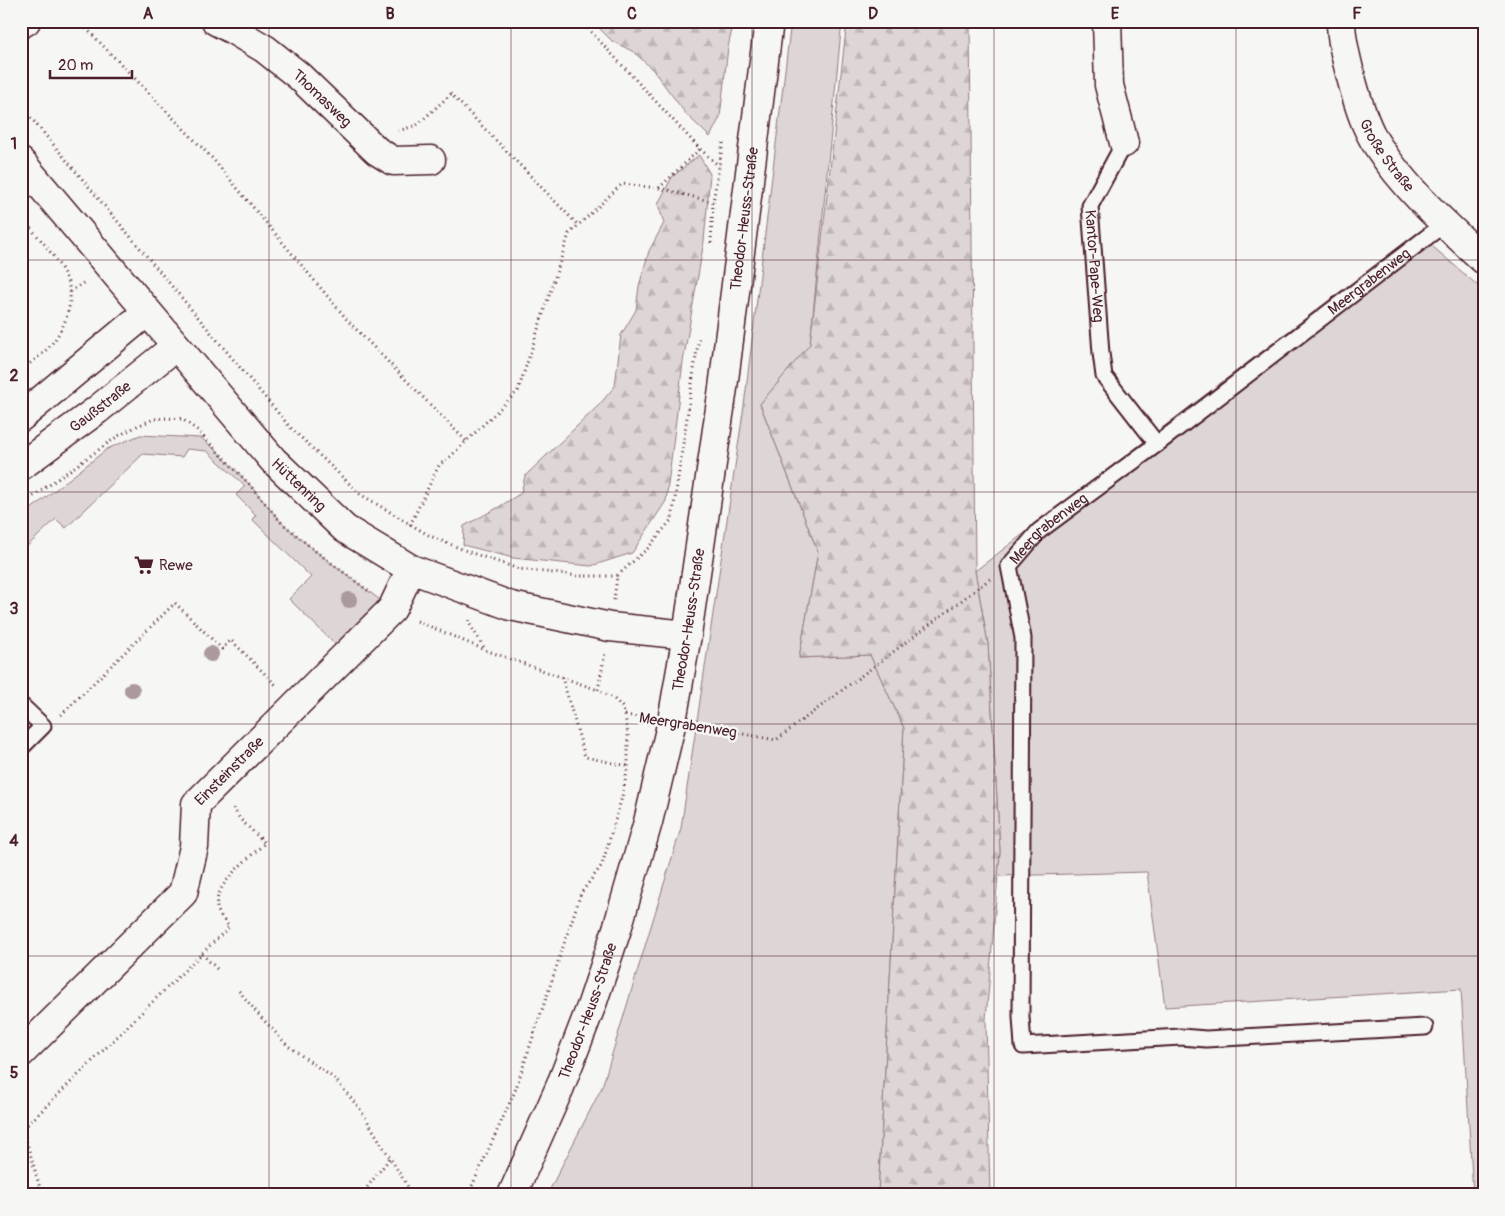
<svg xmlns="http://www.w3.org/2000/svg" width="1505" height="1216" font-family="Pangolin,sans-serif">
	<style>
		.grass { fill: #ddd6d5; stroke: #947a80 }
		.forest { fill: url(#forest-firs); stroke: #947a80 }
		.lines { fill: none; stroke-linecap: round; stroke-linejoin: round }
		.service-casing { stroke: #4a1f2b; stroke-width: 19 }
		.minor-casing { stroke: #4a1f2b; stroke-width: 31 }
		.tertiary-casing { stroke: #4a1f2b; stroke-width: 31 }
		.path { stroke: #4a1f2b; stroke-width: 3; stroke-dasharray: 1 4; stroke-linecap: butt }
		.service { stroke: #f6f6f2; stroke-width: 15 }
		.minor { stroke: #f6f6f2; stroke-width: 28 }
		.tertiary { stroke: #f6f6f2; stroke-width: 28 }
		.tree { fill: #ac999c }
		.grid { fill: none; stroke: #4a1f2b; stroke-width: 1; stroke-opacity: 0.55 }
		.labels { text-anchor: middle; stroke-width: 5; stroke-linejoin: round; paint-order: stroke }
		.street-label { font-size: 15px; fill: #4a1f2b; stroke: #f6f6f2 }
		.poi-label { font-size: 15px; fill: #4a1f2b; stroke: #f6f6f2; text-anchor: start }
		.neatline { fill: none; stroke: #4a1f2b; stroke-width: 2 }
		.grid-label { font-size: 16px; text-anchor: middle; font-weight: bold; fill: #4a1f2b }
	</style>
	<defs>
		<pattern id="forest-firs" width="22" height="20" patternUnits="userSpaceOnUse" patternTransform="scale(1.25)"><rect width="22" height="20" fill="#ddd6d5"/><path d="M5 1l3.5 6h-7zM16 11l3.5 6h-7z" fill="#bfb7b7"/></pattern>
	</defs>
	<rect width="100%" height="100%" fill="#f6f6f2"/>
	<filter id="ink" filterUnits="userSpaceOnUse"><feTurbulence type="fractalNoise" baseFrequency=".02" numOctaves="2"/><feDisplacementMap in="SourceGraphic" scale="10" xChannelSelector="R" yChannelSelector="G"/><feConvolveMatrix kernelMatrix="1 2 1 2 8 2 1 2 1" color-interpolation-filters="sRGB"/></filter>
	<g filter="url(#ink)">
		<path class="grass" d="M 791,21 L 842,21 L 810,345 L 760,404 L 818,552 L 799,658 L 870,655 L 904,728 L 878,1195 L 547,1195 L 602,1087 L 681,828 L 744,406 Z
			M 1417,233 L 1484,291 L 1484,1195 L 1473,1195 L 1461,989 L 1165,1007 L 1147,872 L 998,876 L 1000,851 L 988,644 L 975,571 Z
			M 140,435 L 201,438 L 216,450 L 249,484 L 281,522 L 314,550 L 392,609 L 347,656 L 289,599 L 311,577 L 252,519 L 256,515 L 236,495 L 245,486 L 207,451 L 187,449 L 182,457 L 143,454 L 66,528 L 56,519 L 21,552 L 21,517 L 107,449 Z"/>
		<path class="forest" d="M 592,21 L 734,21 L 728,47 L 720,117 L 710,137 L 686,114 L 653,70 L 634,52 L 612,41 Z
			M 847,21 L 970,21 L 975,571 L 988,644 L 1000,851 L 986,1019 L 990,1195 L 878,1195 L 904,728 L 870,655 L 799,658 L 818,552 L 760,404 L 810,344 Z
			M 699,155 L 710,174 L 704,241 L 683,362 L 666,501 L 632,553 L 591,566 L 513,558 L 463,545 L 464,526 L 499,507 L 521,493 L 525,476 L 599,405 L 615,386 L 621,335 L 636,310 L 639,286 L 649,251 L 664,223 L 658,204 L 672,177 Z"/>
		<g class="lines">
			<defs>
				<g id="service">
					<path id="s1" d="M 1124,143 L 1090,206 L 1101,353 L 1104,376 L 1157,444"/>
					<path d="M 21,705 L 43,726 L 21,748"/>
					<path id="s2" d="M 1425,1027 L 1206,1039 L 1181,1037 L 1023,1046 L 1021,1017 L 1023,638 L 1009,566 L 1039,531 L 1157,444 L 1444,224"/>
				</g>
				<g id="minor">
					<path id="s3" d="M 216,21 L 233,30 L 265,49 L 299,76 L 377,151 L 393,161 L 431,160"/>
					<path d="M 1107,21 L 1109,85 L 1124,143"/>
					<path id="s4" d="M 1341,21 C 1341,41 1347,62 1352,81 C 1358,103 1365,127 1377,145 C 1405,189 1446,225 1484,260"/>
					<path d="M 21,24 L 26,21"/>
					<path id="s5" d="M 21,162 L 273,460 L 345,529 L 411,569 L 511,606 L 610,627 L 687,635"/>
					<path d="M 21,417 L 147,312"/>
					<path id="s6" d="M 21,466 L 97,410 L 176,346"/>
					<path id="s7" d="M 21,1053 L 183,893 L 194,847 L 196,804 L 392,609 L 411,569"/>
				</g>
				<g id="tertiary">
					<path id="s8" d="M 512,1195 L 560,1087 L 592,1004 L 617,929 L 648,822 L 672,721 L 687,635 L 723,388 L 769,21"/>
				</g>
			</defs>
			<use href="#service" class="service-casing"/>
			<use href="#minor" class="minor-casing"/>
			<use href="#tertiary" class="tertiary-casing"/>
			<path class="path" d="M 79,21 L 212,158 L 349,322 L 466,441
				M 581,21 L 700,149 L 719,166
				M 21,106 L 289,426 L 360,494 L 430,536 L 469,552 L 519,569 L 579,576 L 617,576
				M 398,131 L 417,125 L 451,94 L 578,225
				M 659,188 L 713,202
				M 21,217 C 37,236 57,256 67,280 C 76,302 64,331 48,348 C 41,356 30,363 21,370
				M 711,243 L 713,202 L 723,143
				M 70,292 L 86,281
				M 21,505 L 118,436 L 137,426 L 154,419 L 167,418 L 182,419 L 197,430 L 249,484 L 281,522 L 314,550 L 371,593
				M 410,525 L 439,465 L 449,458 L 518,391 L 569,234 L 622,184 L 659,188 L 700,149
				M 614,600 L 617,576 L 648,548 L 672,519 L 699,336
				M 469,620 L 469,623 L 485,649
				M 417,621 L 485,650 L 598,690
				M 562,677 L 585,757 L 628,766
				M 61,715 L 175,603 L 222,649 L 231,640 L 276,685
				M 625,715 L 646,718
				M 699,726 L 776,740 L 990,579
				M 202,954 L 218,970
				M 239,991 L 259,1015 L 288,1046 L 335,1079 L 360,1109 L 413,1195
				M 42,1195 L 23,1129 L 229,927 C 225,921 218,914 217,907 C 213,885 250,857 265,843 L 240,819 L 232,806
				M 361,1195 L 390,1158
				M 468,1195 L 515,1091 L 581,893 L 602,865 L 622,797 L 628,766 L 628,735 L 625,715 L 622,707 L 613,698 L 598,690 L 605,653"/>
			<use href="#service" class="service"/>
			<use href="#minor" class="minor"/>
			<use href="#tertiary" class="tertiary"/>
		</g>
		<g class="tree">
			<circle cx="349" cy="600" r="8"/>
			<circle cx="211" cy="654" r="8"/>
			<circle cx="132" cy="690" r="8"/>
		</g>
	</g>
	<path class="grid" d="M 269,21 L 269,1195M 511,21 L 511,1195M 752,21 L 752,1195M 994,21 L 994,1195M 1236,21 L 1236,1195M 21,260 L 1484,260M 21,492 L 1484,492M 21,724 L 1484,724M 21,956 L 1484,956"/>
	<defs>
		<symbol id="supermarket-bare" viewBox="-9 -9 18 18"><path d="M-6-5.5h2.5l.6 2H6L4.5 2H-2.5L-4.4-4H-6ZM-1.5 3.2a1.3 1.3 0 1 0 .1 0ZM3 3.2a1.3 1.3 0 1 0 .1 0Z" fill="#4a1f2b" stroke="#f6f6f2" stroke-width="2.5" paint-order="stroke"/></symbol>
	</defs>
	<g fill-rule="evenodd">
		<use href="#supermarket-bare" x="130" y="551" width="28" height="28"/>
	</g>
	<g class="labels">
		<g class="street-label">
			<text dy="5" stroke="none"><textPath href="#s3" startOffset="132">Thomasweg</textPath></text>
			<text dy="5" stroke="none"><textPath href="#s4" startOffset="144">Große Straße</textPath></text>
			<text dy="5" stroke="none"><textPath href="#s8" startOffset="1009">Theodor-Heuss-Straße</textPath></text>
			<text dy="5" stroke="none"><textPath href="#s1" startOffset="132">Kantor-Pape-Weg</textPath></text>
			<text dy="5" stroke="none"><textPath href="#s2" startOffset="1344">Meergrabenweg</textPath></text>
			<text dy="5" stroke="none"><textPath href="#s6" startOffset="99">Gaußstraße</textPath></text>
			<text dy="5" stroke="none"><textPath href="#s5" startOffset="426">Hüttenring</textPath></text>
			<text dy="5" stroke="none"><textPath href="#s2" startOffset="939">Meergrabenweg</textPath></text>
			<text dy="5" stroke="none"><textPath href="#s8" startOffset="604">Theodor-Heuss-Straße</textPath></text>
			<text transform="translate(688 725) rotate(9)" y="5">Meergrabenweg</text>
			<text dy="5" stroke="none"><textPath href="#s7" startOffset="365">Einsteinstraße</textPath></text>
			<text dy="5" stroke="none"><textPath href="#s8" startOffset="199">Theodor-Heuss-Straße</textPath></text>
		</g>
		<g class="poi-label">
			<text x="159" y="570">Rewe</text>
		</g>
	</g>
	<rect width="1505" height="1216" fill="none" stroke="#f6f6f2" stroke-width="55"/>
	<path d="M50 70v8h82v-8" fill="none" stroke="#4a1f2b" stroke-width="2.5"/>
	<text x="58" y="70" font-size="15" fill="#4a1f2b" stroke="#f6f6f2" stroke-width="4" paint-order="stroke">20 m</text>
	<rect x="28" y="28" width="1450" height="1160" class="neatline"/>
	<g class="grid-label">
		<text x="148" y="19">A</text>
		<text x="390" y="19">B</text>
		<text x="632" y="19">C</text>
		<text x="873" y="19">D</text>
		<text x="1115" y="19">E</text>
		<text x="1357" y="19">F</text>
		<text x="14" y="149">1</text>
		<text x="14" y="381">2</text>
		<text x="14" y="614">3</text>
		<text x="14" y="846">4</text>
		<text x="14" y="1078">5</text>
	</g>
</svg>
